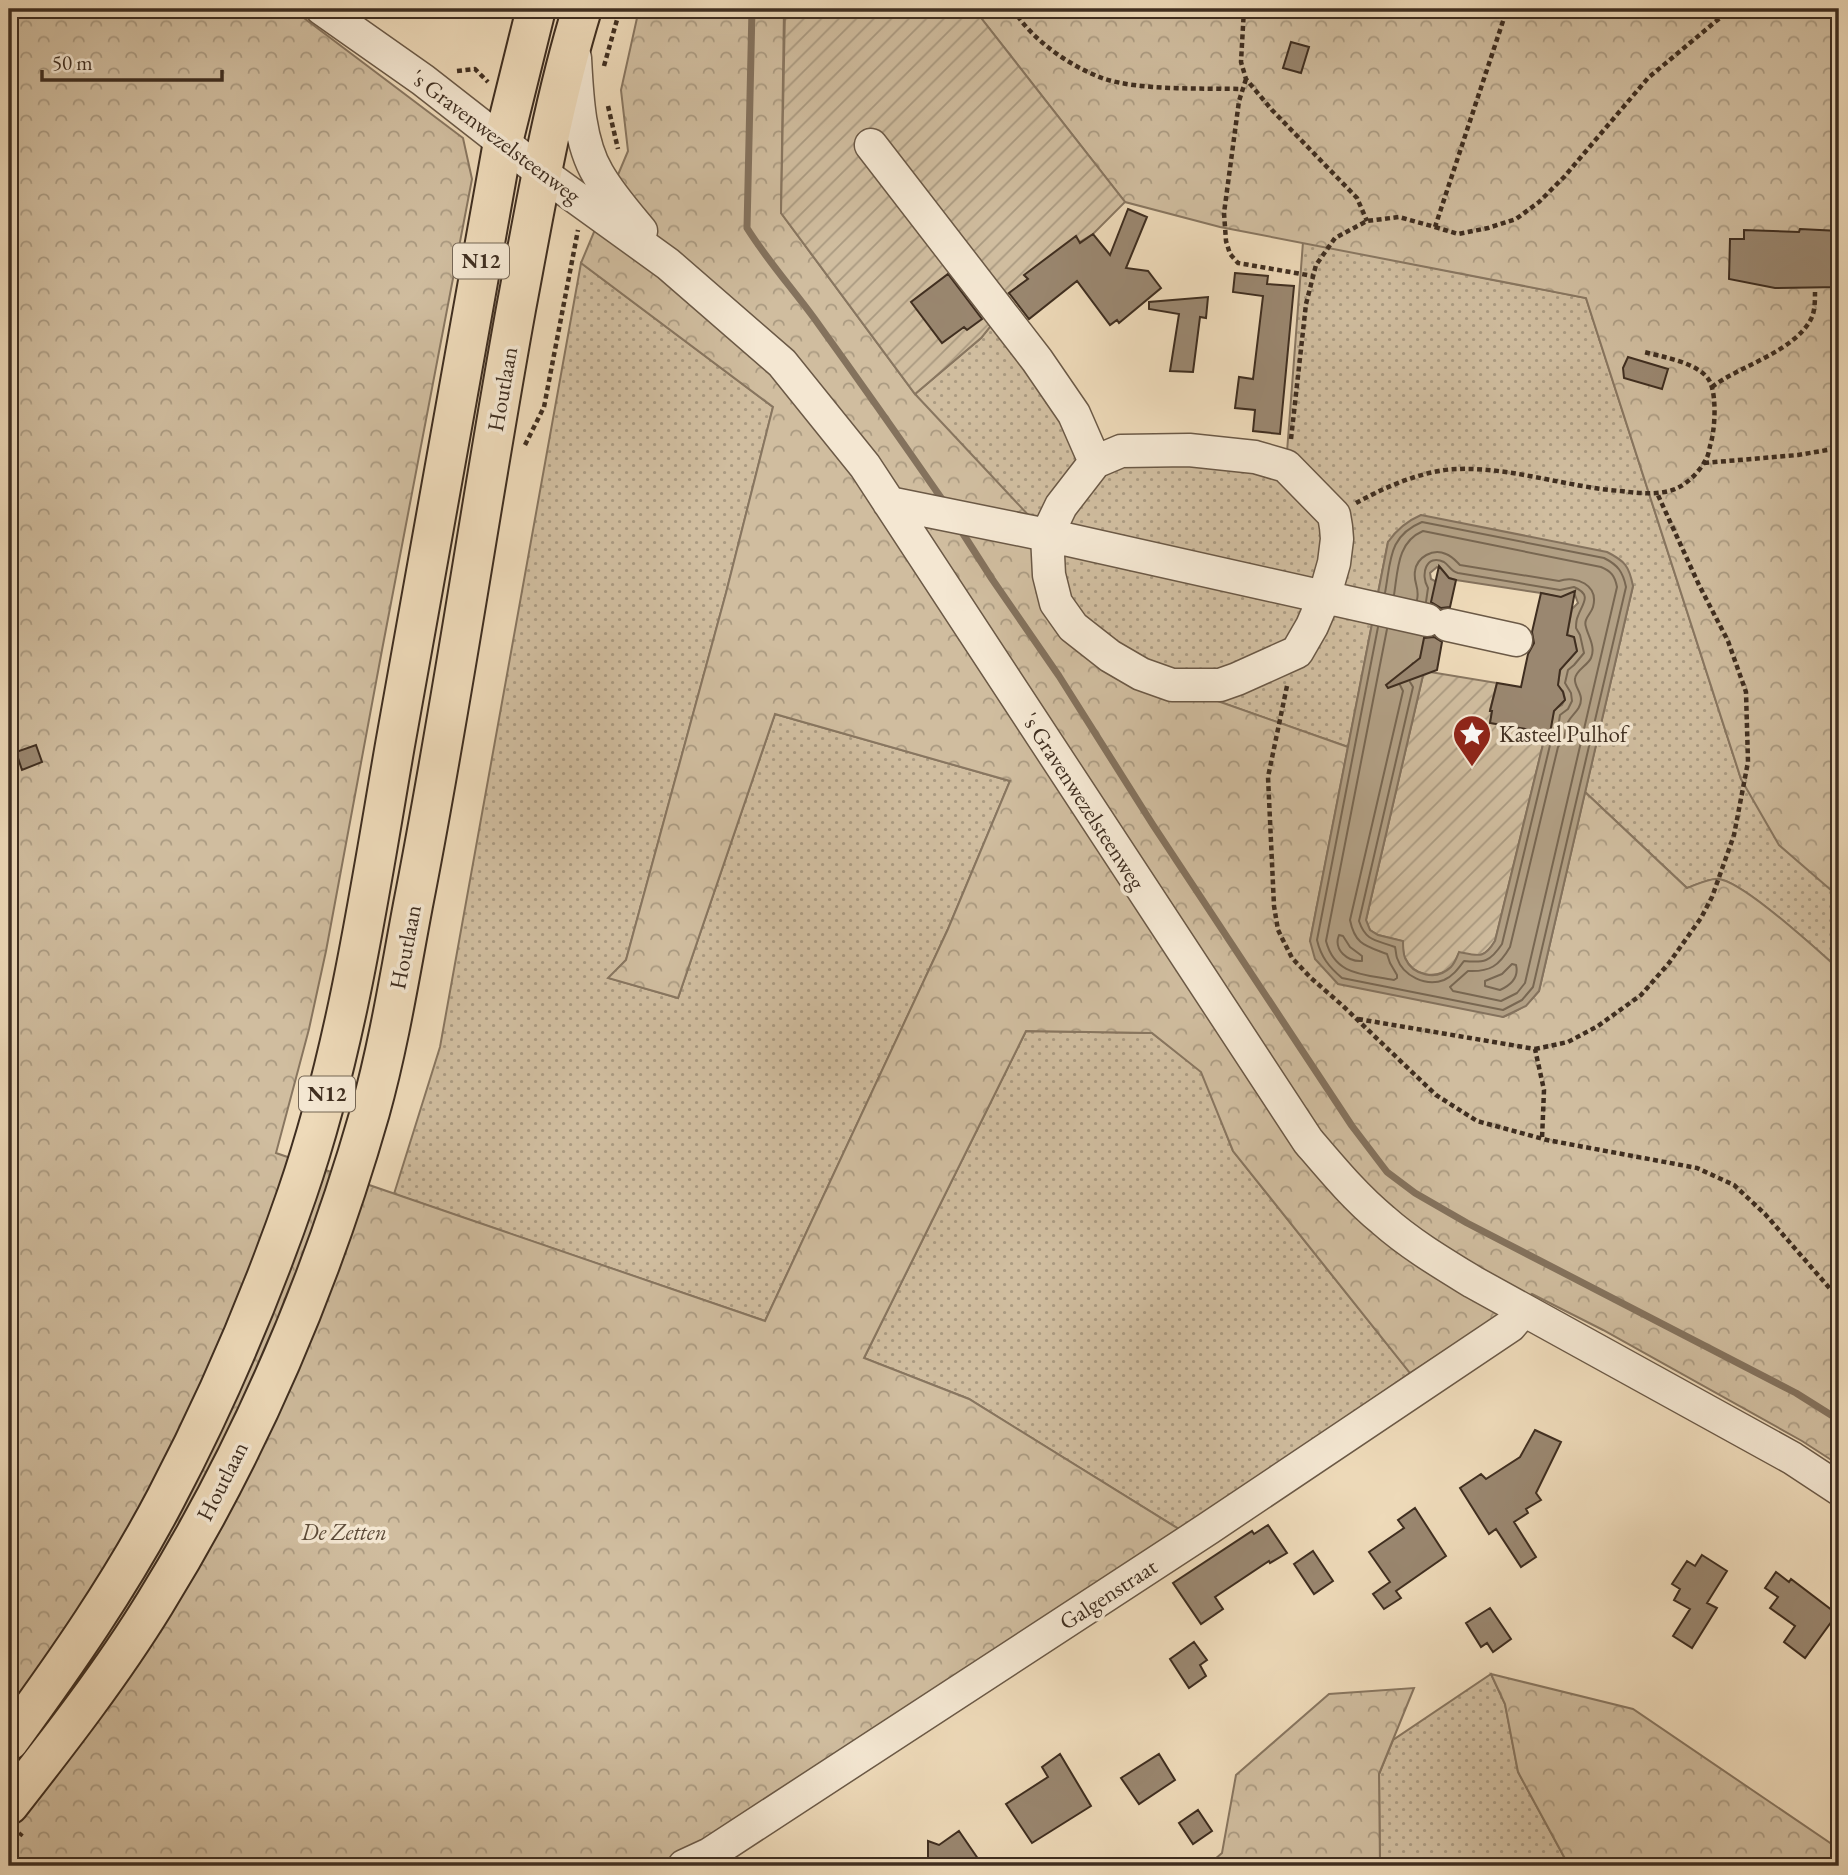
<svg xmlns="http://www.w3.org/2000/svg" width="1848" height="1875" font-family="'EB Garamond',serif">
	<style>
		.grass { fill: url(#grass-dots); stroke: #887660; stroke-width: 2 }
		.forest { fill: url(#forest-crowns); stroke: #887660; stroke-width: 2 }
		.garden { fill: url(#garden-furrows); stroke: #887660; stroke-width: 2 }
		.water { fill: #b2a085; stroke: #84725d; stroke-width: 2; fill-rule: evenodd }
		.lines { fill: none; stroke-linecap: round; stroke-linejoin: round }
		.shore { stroke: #786752; stroke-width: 2 }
		.stream { stroke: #84725d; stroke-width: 7 }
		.building { fill: #9a8770; stroke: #3f2e20; stroke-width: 2 }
		.minor-casing { stroke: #6b5946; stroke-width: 35 }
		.major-casing { stroke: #3f2e20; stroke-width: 42 }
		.path { stroke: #3f2e20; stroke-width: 4.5; stroke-dasharray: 5 3.5; stroke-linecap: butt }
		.minor { stroke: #f4e7d2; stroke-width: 32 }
		.major { stroke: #eedab9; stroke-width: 38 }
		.labels { text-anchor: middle; stroke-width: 7; stroke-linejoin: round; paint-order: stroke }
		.shield { fill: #f4e7d2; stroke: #756655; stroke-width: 2 }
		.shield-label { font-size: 21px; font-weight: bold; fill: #3f2e20 }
		.street-label { font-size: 23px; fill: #3f2e20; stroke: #f4e7d2 }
		.poi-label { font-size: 23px; fill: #3f2e20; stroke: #f4e7d2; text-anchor: start }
		.park-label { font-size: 23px; font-style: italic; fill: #5c4b39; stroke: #f4e7d2 }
	</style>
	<defs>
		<pattern id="grass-dots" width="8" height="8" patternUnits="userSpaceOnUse" patternTransform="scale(1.75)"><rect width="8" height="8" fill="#d0bd9f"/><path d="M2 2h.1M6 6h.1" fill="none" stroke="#aa9a81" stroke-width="1.8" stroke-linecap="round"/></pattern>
		<pattern id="forest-crowns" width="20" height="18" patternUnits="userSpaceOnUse" patternTransform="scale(1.75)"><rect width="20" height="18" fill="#d0bd9f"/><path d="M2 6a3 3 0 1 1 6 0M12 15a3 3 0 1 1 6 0" fill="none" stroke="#aa9a81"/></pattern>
		<pattern id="garden-furrows" width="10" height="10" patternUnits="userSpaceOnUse" patternTransform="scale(1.75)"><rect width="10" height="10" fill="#d0bd9f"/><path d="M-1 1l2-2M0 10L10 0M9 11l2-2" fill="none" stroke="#aa9a81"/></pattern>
	</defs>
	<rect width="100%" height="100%" fill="#eedab9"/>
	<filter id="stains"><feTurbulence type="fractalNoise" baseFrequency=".00286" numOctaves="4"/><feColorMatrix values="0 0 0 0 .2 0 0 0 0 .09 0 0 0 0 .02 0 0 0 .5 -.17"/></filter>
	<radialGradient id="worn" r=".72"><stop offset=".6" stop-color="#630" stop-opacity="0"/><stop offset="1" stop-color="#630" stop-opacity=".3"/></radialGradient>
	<path class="grass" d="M 1303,242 L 1586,298 L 1741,779 L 1839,897 L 1839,969 C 1816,950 1743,881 1718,879 C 1709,878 1696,885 1687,888 L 1585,792 L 1633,586 L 1388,542 L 1348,747 L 1141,674 L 1110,656 L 915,394 L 981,338 L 1001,313 L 1095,462 L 1286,465 Z
		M 581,263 L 773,407 L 726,593 L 626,960 L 609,978 L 678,998 L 775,714 L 1010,781 L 948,929 L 765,1321 L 394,1194 L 440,1047 Z
		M 1026,1031 L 1152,1033 L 1202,1072 L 1233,1151 L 1410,1373 L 1182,1531 L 969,1399 L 864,1358 Z
		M 1491,1674 L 1505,1704 L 1518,1772 L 1569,1866 L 1380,1866 L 1379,1774 L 1393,1740 Z"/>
	<path class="forest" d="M 9,9 L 292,9 L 463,138 L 472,179 L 382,650 L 326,951 L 309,1029 L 276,1153 L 765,1321 L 948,929 L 1010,781 L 775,714 L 678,998 L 608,978 L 626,960 L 726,593 L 773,407 L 581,263 L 628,151 L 621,90 L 639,9 L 784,9 L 781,213 L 915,394 L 1047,535 L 1056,603 L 1141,674 L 1348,747 L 1310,941 L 1503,1017 C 1520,1010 1527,1005 1539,991 L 1585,792 L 1687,888 C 1696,885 1709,878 1718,879 C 1743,881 1817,950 1839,969 L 1839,1465 L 1802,1441 L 1603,1330 L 1532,1294 L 1410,1373 L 1233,1151 L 1201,1072 L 1152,1033 L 1026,1031 L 864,1358 L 969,1399 L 1182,1531 L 711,1840 L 670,1861 L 649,1866 L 9,1866 Z
		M 974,9 L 1839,9 L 1839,897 L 1779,845 L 1741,779 L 1586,298 L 1220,227 L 1125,202 Z
		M 1491,1674 L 1633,1709 L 1839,1849 L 1839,1866 L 1569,1866 L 1518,1772 L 1505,1704 Z
		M 1414,1688 L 1379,1774 L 1380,1866 L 1207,1866 L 1222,1853 L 1236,1775 L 1329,1694 Z"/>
	<path class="garden" d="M 785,9 L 974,9 L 1125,202 L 1093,234 L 1025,275 L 1028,279 L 1004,297 L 1001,313 L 981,338 L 915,394 L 781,213 Z
		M 1424,671 L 1497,683 L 1490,710 L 1492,711 L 1490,723 L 1546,732 L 1495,941 C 1484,959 1479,956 1459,953 C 1457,957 1455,963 1451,967 C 1436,980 1413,976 1405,958 C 1403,953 1403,947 1402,941 L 1378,935 L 1370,930 L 1366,920 Z"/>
	<path class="water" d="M 1421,515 L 1607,552 C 1625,561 1629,566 1633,586 L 1539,991 L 1526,1006 L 1503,1017 L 1338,984 L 1315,959 L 1310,941 L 1388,542 C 1397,529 1407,521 1421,515 ZM 1437,567 L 1444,572 L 1445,577 L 1456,580 L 1541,593 L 1563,598 L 1571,594 L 1575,595 L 1578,603 L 1572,609 L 1567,635 L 1574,637 L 1577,651 L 1568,661 L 1562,661 L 1557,688 L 1563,691 L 1565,699 L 1562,705 L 1554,709 L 1550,733 L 1546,732 L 1495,941 C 1484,959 1479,956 1459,952 C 1457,957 1455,963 1451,967 C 1437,981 1413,976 1405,958 C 1403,953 1403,946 1403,941 L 1378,935 L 1370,930 L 1366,920 L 1424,671 L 1410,667 L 1413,663 L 1419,663 L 1437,582 L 1431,579 L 1430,573 Z"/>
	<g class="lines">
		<path class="shore" d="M 1394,595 C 1398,570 1397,542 1423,531 L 1601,567 C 1611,571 1615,576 1617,587 L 1525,983 L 1517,993 L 1501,1001 L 1453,991 L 1450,987 L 1468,971 C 1490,972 1499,966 1510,947 L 1558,747 C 1567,737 1564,732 1568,722 C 1572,714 1581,710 1581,699 C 1581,692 1574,685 1575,679 C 1575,671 1588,665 1591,658 C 1596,647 1588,636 1586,627 C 1583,619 1591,614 1593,607 C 1599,585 1576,575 1559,581 L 1460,565 C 1456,561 1452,556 1446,554 C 1433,548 1417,557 1415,571 C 1413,583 1420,587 1417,600
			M 1378,627 L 1317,940 C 1321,957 1329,967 1342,978 L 1503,1010 L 1522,1000 L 1533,987 L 1626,587 C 1623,572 1618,565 1604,558 L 1422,522 C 1388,536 1391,561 1385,593
			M 1387,629 L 1326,941 C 1335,976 1364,974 1394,980 L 1397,978 L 1397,975 L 1390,963 L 1387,954 C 1366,946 1355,945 1350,920 L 1403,691 L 1400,685
			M 1410,682 L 1413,687 L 1359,921 C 1366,942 1377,940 1395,947 C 1396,951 1396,955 1397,958 C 1403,976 1426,987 1444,980 C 1453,976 1458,969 1464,961 C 1484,963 1490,962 1502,944 L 1551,741 L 1557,734 L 1560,715 L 1568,709 L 1572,701 L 1571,693 L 1565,683 L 1568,670 L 1574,665 L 1584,653 L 1580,635 L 1576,628 C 1576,624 1576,620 1578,616 C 1582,604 1593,595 1574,587 L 1560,590 L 1458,573 C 1450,571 1450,566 1444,562 C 1426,553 1420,575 1428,588 L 1426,602
			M 1339,935 L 1343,936 L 1350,947 L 1362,956 L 1362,961 C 1348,962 1333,950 1339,935 Z
			M 1512,964 L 1516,965 C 1519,977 1511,985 1500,990 L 1485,986 L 1485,981 L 1502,974 Z"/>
		<path class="stream" d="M 752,9 L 747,228 C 767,260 792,288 814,318 C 858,379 901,440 944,502
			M 960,529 L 992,579 L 1059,676 L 1153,825 L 1352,1126 L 1387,1172 L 1415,1193 L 1467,1223 L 1796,1393 L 1839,1420"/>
	</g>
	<path class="building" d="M 1291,42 L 1309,47 L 1301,73 L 1283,68 Z
		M 1128,209 L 1147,217 L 1126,268 L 1148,271 L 1161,288 L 1119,323 L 1117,320 L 1110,325 L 1077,281 L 1029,319 L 1009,293 L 1028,279 L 1024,275 L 1076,236 L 1080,243 L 1093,234 L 1110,255 Z
		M 1800,229 L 1839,231 L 1839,287 L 1775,288 L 1729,279 L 1730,239 L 1744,239 L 1744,230 L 1799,232 Z
		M 1235,273 L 1268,276 L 1267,284 L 1294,286 L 1280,434 L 1253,431 L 1255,410 L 1235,408 L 1239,377 L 1253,379 L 1263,296 L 1233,292 Z
		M 948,274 L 982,319 L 967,330 L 964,327 L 942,343 L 911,302 Z
		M 1208,297 L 1206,318 L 1200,317 L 1193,372 L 1170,371 L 1179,314 L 1149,309 L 1149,302 Z
		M 1628,357 L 1668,369 L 1662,389 L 1624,378 L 1623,368 Z
		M 1439,566 L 1449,578 L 1456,580 L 1450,607 L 1441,608 L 1431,602 Z
		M 1575,591 L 1567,635 L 1574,637 L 1577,651 L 1560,670 L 1558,685 L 1563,692 L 1565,700 L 1554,711 L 1550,733 L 1490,723 L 1492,711 L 1490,711 L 1497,683 L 1521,687 L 1528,654 L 1534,643 L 1532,632 L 1541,593 L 1561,597 Z
		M 1434,637 L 1442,642 L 1437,670 L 1388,688 L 1386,685 L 1420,658 L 1424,638 Z
		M 36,745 L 42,762 L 22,770 L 16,752 Z
		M 1535,1430 L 1561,1442 L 1536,1493 L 1541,1500 L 1526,1509 L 1528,1513 L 1514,1522 L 1536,1557 L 1521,1567 L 1496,1529 L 1489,1534 L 1460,1488 L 1481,1474 L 1486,1479 L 1520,1457 Z
		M 1415,1508 L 1446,1556 L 1396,1591 L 1401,1598 L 1384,1609 L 1373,1594 L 1390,1582 L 1369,1552 L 1404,1528 L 1398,1520 Z
		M 1268,1525 L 1287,1553 L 1270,1563 L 1269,1561 L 1215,1597 L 1223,1609 L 1201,1624 L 1173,1583 L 1252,1531 L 1254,1534 Z
		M 1313,1551 L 1333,1581 L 1314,1594 L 1294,1564 Z
		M 1702,1555 L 1727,1571 L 1707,1603 L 1717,1608 L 1692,1648 L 1673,1636 L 1690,1609 L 1674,1600 L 1680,1589 L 1672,1584 L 1687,1561 L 1695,1566 Z
		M 1776,1572 L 1789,1582 L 1791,1579 L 1837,1614 L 1805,1658 L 1784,1642 L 1795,1626 L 1770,1608 L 1778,1597 L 1765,1588 Z
		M 1490,1608 L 1511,1639 L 1493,1652 L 1487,1643 L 1481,1647 L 1466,1623 Z
		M 1194,1642 L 1207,1660 L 1200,1665 L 1206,1676 L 1189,1688 L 1170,1659 Z
		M 1060,1754 L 1091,1806 L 1032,1843 L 1006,1804 L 1048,1777 L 1042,1767 Z
		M 1159,1754 L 1175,1780 L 1139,1804 L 1121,1778 Z
		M 1198,1810 L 1212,1831 L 1193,1844 L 1179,1823 Z
		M 959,1831 L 983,1866 L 928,1866 L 928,1841 L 939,1845 Z"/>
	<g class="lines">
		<defs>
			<path id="minor" d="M 322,9 L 423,80 L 542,173 L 668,264 L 782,363 L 865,466 L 1308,1141 C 1332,1169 1355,1197 1383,1220 C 1410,1244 1442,1263 1473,1282 L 1792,1458 L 1839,1489
				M 575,58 C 577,96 579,142 598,174 C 610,195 626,213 641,231
				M 871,145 L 1037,360 L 1074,414 L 1095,462
				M 1189,450 L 1255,457 L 1286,466 L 1334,515 L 1336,527 L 1337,539 L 1334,563 L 1324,598 L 1312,626 L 1297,652 L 1237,679 L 1220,685 L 1172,685 L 1141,674 L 1110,656 L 1073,627 L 1056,603 L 1049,575 L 1047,535 L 1061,506 L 1095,462 L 1121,451 Z
				M 889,503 L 1047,535 L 1427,620
				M 1448,625 L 1516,640
				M 684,1866 L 710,1854 L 1209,1528 L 1510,1326 L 1523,1311"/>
			<path id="major" d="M 9,1741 C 66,1663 121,1584 166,1498 C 217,1401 261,1298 297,1194 C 347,1049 369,895 395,745 C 431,544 467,343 503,142 L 536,9
				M 9,1805 C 60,1740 112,1673 155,1603 C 249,1451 321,1283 370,1112 C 389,1044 400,974 413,905 C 452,707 480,507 516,309 C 535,208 552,107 582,9"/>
		</defs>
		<use href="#minor" class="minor-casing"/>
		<use href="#major" class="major-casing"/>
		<path class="path" d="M 1013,9 C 1032,40 1068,65 1102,78 C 1139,91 1202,88 1243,89
			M 1244,9 L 1241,62 L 1246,79 L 1272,110 L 1357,198 L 1367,221
			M 604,66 L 620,9
			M 457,71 L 475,69 L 488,82
			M 1246,79 L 1239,101 L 1224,213 L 1226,241 L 1230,254 L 1238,263 L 1313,276
			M 608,106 L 618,149
			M 1435,227 L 1458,234 L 1488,228 L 1516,219 L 1539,202 L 1564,177 L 1648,78 L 1715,22 L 1732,9
			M 1712,387 C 1739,366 1794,352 1811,319 C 1815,312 1815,300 1815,292
			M 1291,439 L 1306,304 L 1316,265 L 1335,238 L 1367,221 L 1399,217 L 1435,227 L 1507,9
			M 525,445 L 544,407 L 578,230
			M 1704,463 L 1798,455 L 1839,448
			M 1356,503 C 1385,487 1424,470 1457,469 C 1512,467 1566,487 1621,491 C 1637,493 1653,495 1669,491 C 1683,488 1698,474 1705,461 C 1708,457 1709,451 1710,446 C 1715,431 1717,397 1710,382 C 1701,363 1663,357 1644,352
			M 1287,686 L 1268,777 L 1274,906 L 1278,930 L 1292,958 L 1311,978 L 1343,1006 L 1436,1095 L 1477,1121 L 1547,1140 L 1697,1168 L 1734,1185 L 1765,1214 L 1839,1299
			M 1358,1019 L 1535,1049 L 1544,1090 L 1542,1139
			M 1535,1049 L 1568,1042 L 1598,1026 L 1641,995 L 1669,963 L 1701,918 L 1712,897 L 1734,835 L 1748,762 L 1746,692 L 1728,641 L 1699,585 L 1657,493
			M 9,1849 L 22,1833"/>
		<use href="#minor" class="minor"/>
		<use href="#major" class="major"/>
	</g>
	<defs>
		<symbol id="sight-pin" viewBox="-11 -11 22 30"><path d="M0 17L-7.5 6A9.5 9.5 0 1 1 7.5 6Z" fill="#8f2418" stroke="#f4e7d2"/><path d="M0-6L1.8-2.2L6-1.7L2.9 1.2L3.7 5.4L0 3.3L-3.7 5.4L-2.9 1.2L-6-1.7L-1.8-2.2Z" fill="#fff"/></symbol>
	</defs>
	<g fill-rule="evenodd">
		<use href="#sight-pin" x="1450" y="712" width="44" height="60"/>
	</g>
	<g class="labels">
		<g class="shield">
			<rect x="453" y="243.5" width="56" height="35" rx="5"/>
			<rect x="299" y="1076.5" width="56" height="35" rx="5"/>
		</g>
		<g class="shield-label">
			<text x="481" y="268">N12</text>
			<text x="327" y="1101">N12</text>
		</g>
		<g class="street-label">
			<text transform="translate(496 136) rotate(37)" y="8">'s Gravenwezelsteenweg</text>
			<text transform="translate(502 389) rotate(-80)" y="8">Houtlaan</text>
			<text transform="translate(1084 801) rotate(57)" y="8">'s Gravenwezelsteenweg</text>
			<text transform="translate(405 947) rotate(-79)" y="8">Houtlaan</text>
			<text transform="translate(222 1481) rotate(-63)" y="8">Houtlaan</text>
			<text transform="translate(1108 1594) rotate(-33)" y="8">Galgenstraat</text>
		</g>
		<g class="poi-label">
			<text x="1499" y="742">Kasteel Pulhof</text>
		</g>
		<g class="park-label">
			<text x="344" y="1540">De Zetten</text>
		</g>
	</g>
	<rect width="1848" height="1875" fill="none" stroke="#eedab9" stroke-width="35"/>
	<rect x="10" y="10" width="1827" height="1854" fill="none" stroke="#3f2e20" stroke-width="3.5"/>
	<rect x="18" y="18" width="1813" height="1840" fill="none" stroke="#3f2e20" stroke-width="2"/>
	<path d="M42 70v10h180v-10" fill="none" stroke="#3f2e20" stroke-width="3.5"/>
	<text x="52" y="70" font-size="21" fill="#3f2e20" stroke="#f4e7d2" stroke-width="5" paint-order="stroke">50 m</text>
	<rect width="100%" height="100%" filter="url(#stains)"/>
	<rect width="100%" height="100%" fill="url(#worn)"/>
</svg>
